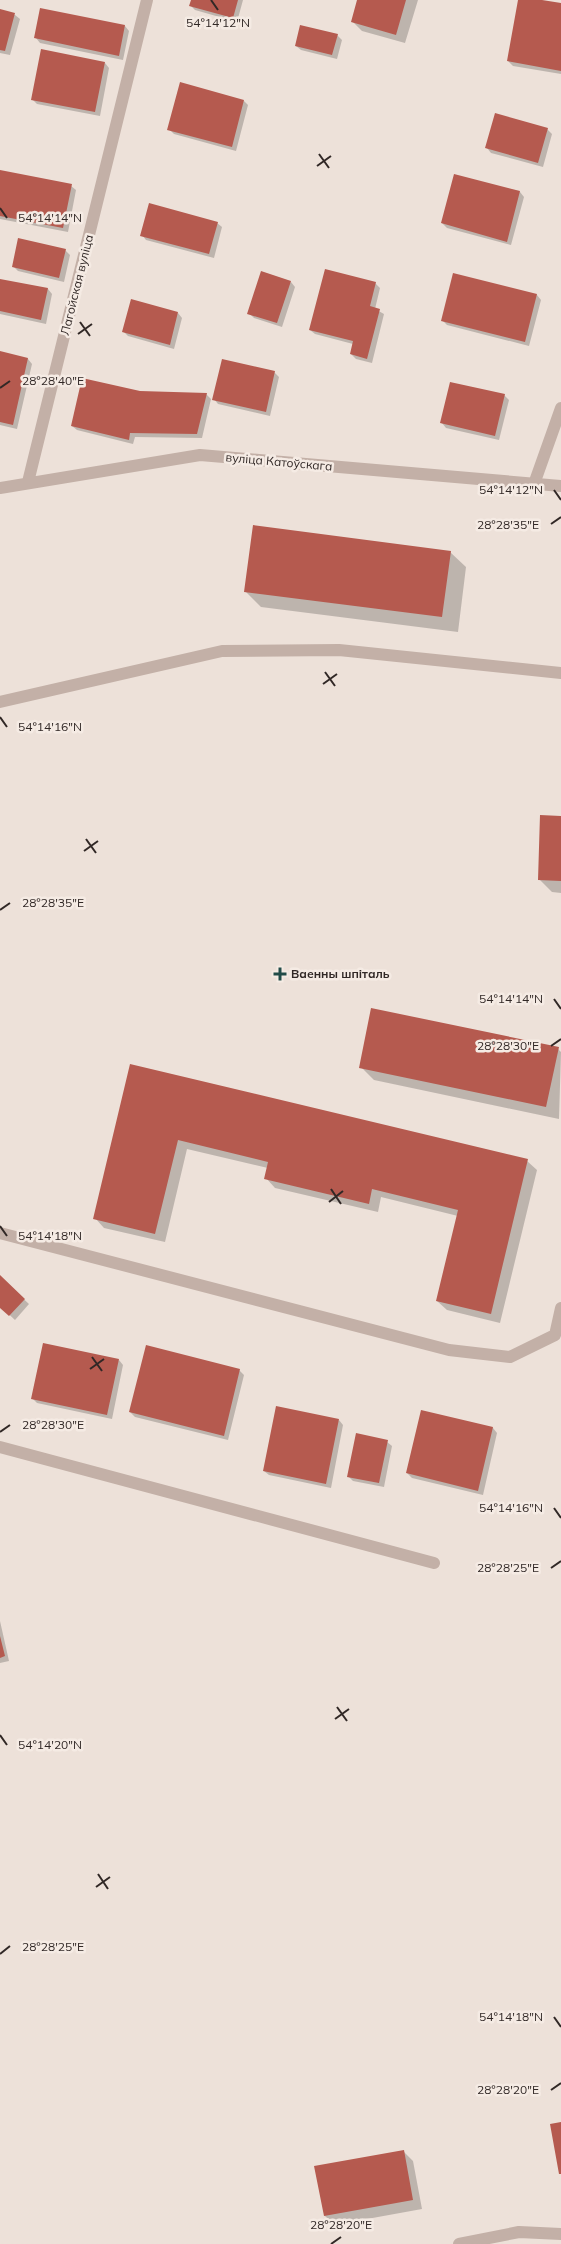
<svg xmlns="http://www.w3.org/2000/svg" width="561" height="2244" font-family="Mulish,sans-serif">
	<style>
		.shadow { fill: #0003 }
		.building { fill: #b55a4f }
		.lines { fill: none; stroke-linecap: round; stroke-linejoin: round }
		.service { stroke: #c3b0a7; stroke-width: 12 }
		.minor { stroke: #c3b0a7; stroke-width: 12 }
		.ticks { fill: none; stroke: #312826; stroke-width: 2 }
		.poi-dot { fill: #224c49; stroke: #f5ebe4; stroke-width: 2 }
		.labels { text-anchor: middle; stroke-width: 5; stroke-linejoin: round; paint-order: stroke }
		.street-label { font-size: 12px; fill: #312826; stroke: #f5ebe4 }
		.poi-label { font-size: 12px; font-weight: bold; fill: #312826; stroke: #f5ebe4; text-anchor: start }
		.ticks-label { font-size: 12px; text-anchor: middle; fill: #312826; stroke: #f5ebe4; stroke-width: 5; stroke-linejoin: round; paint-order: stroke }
	</style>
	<rect width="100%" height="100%" fill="#ede1d9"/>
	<path class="shadow" d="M 192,0 L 243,0 L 237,22 L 195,10 L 190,5 Z
		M 359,0 L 418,0 L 405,43 L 362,31 L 353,22 Z
		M 519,0 L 535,0 L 561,5 L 561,74 L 513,66 L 508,61 Z
		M 0,11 L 15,15 L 20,19 L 10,55 L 0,53 Z
		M 125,26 L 129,31 L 123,60 L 40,43 L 36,38 Z
		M 337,35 L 342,40 L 337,59 L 301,50 L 296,46 Z
		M 105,63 L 109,68 L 100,116 L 37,104 L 32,99 Z
		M 244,101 L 248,105 L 236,151 L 174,134 L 169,129 Z
		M 547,129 L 552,134 L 543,167 L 491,153 L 487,148 Z
		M 0,171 L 71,186 L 76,190 L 68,232 L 0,219 Z
		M 455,175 L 520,192 L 524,197 L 511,245 L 447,228 L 442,223 Z
		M 217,223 L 222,227 L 214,258 L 146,240 L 142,235 Z
		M 65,250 L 70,255 L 64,282 L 18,271 L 13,266 Z
		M 291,282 L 295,287 L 282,327 L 254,318 L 249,313 Z
		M 0,283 L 48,289 L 52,294 L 46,324 L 0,314 Z
		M 375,283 L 380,288 L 375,309 L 384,314 L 372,363 L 356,359 L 351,354 L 353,344 L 315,334 L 310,330 Z
		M 537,295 L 541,300 L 529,346 L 447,325 L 443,321 Z
		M 178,313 L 182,318 L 174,349 L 128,336 L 123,331 Z
		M 0,352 L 28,359 L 32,364 L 17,429 L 0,425 Z
		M 274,372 L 279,377 L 270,416 L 218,404 L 214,399 Z
		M 206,394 L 211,399 L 202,438 L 135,437 L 133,444 L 77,430 L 72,426 Z
		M 504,395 L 509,400 L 499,440 L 446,428 L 442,423 Z
		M 450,552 L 466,567 L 458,632 L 261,607 L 246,592 Z
		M 561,817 L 561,893 L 552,892 L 539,879 Z
		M 558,1049 L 561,1052 L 559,1119 L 374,1080 L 361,1067 Z
		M 131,1066 L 527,1161 L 537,1170 L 500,1323 L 447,1310 L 437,1301 L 458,1216 L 381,1197 L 378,1212 L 275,1188 L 266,1178 L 268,1168 L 187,1149 L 165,1242 L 104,1228 L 95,1218 Z
		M 0,1277 L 29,1304 L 15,1320 L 0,1306 Z
		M 119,1360 L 123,1365 L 112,1419 L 37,1403 L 33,1399 Z
		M 239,1370 L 244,1375 L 228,1440 L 135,1417 L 130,1412 Z
		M 422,1411 L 493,1428 L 497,1433 L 483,1495 L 412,1478 L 407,1473 Z
		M 339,1420 L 343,1425 L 331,1488 L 269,1475 L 264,1471 Z
		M 387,1442 L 392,1446 L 384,1487 L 353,1481 L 348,1476 Z
		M 0,1621 L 9,1661 L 0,1663 Z
		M 404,2152 L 413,2161 L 422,2209 L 334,2225 L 325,2216 L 316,2167 Z"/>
	<path class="building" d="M 191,0 L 238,0 L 233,18 L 189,6 Z
		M 357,0 L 406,0 L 396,35 L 351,22 Z
		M 518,0 L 542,0 L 561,3 L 561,71 L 507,61 Z
		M 40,8 L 125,25 L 119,56 L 34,38 Z
		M 0,9 L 15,13 L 5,51 L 0,50 Z
		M 300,25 L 338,34 L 332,55 L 295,46 Z
		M 41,49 L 105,62 L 95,112 L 31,100 Z
		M 180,82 L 244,100 L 232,147 L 167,130 Z
		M 495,113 L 548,128 L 538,163 L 485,148 Z
		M 0,170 L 72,184 L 63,228 L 0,216 Z
		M 454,174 L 520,191 L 507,242 L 441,223 Z
		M 149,203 L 218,222 L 209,254 L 140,236 Z
		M 18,238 L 66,249 L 59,278 L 12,267 Z
		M 325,269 L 376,282 L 370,306 L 380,309 L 367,359 L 350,354 L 353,341 L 309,330 Z
		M 261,271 L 291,281 L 277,323 L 247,314 Z
		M 453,273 L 537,294 L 525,342 L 441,321 Z
		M 0,279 L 48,288 L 41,320 L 0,311 Z
		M 131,299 L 178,312 L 170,345 L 122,332 Z
		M 0,351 L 28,358 L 13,425 L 0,422 Z
		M 222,359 L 275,371 L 266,412 L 212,400 Z
		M 82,378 L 140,391 L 207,393 L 197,434 L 130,433 L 129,440 L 71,426 Z
		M 450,382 L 505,394 L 495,436 L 440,423 Z
		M 253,525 L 451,551 L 442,617 L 244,592 Z
		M 540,815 L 561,816 L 561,881 L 538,880 Z
		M 371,1008 L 559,1047 L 546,1107 L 359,1068 Z
		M 130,1064 L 528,1159 L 491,1314 L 436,1301 L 458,1210 L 372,1189 L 369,1204 L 264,1179 L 268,1162 L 178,1140 L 155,1234 L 93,1219 Z
		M 0,1275 L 25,1299 L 9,1316 L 0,1308 Z
		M 43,1343 L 119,1359 L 107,1415 L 31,1399 Z
		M 146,1345 L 240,1369 L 224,1436 L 129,1412 Z
		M 276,1406 L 339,1419 L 326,1484 L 263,1471 Z
		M 421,1410 L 493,1427 L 478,1491 L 406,1473 Z
		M 356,1433 L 388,1440 L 379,1483 L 347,1477 Z
		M 0,1636 L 5,1656 L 0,1658 Z
		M 561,2122 L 561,2174 L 559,2174 L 550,2124 Z
		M 404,2150 L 413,2200 L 324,2216 L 314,2166 Z"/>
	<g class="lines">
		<path class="service" d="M 0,702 L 222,651 L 339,650 L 561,673
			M 0,1233 L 449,1350 L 510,1357 L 555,1335 L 561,1308
			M 0,1447 L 434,1563
			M 459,2244 L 519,2232 L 561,2234"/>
		<path class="minor" d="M 28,482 L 147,0
			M 534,484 L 561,408
			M 0,488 L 200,455 L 561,486"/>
	</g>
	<path class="ticks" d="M 211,0 L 218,10M 319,154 L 329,168M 317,166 L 331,156M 0,208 L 7,218M 80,322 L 90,336M 78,334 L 92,324M 0,388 L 10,381M 554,490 L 561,500M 551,524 L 561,517M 325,672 L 335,686M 323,684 L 337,674M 0,717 L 7,727M 86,839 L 96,853M 84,851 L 98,841M 0,910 L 10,903M 554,999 L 561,1009M 551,1046 L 561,1039M 331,1189 L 341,1204M 329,1202 L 343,1191M 0,1226 L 7,1236M 92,1357 L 102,1371M 90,1369 L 104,1359M 0,1432 L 10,1425M 554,1508 L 561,1518M 551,1568 L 561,1561M 337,1707 L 347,1721M 335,1719 L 349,1709M 0,1735 L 7,1745M 98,1874 L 108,1889M 96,1887 L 110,1877M 0,1954 L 10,1946M 554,2017 L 561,2027M 551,2090 L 561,2083M 331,2244 L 341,2237"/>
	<path class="poi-dot" d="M277.5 966.5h5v5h5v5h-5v5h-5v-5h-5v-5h5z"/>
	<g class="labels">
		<g class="street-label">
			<text transform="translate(77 285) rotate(-76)" y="4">Лагойская вуліца</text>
			<text transform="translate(279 462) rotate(5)" y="4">вуліца Катоўскага</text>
		</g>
		<g class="poi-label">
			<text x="291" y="978">Ваенны шпіталь</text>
		</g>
	</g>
	<g class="ticks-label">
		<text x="218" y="27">54°14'12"N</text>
		<text x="50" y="222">54°14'14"N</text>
		<text x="53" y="385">28°28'40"E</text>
		<text x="511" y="494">54°14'12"N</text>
		<text x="508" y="529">28°28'35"E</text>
		<text x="50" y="731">54°14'16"N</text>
		<text x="53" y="907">28°28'35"E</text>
		<text x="511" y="1003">54°14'14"N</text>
		<text x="508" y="1050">28°28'30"E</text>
		<text x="50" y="1240">54°14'18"N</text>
		<text x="53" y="1429">28°28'30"E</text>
		<text x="511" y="1512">54°14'16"N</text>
		<text x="508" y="1572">28°28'25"E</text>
		<text x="50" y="1749">54°14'20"N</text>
		<text x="53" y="1951">28°28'25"E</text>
		<text x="511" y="2021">54°14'18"N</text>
		<text x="508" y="2094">28°28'20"E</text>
		<text x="341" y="2229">28°28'20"E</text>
	</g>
</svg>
